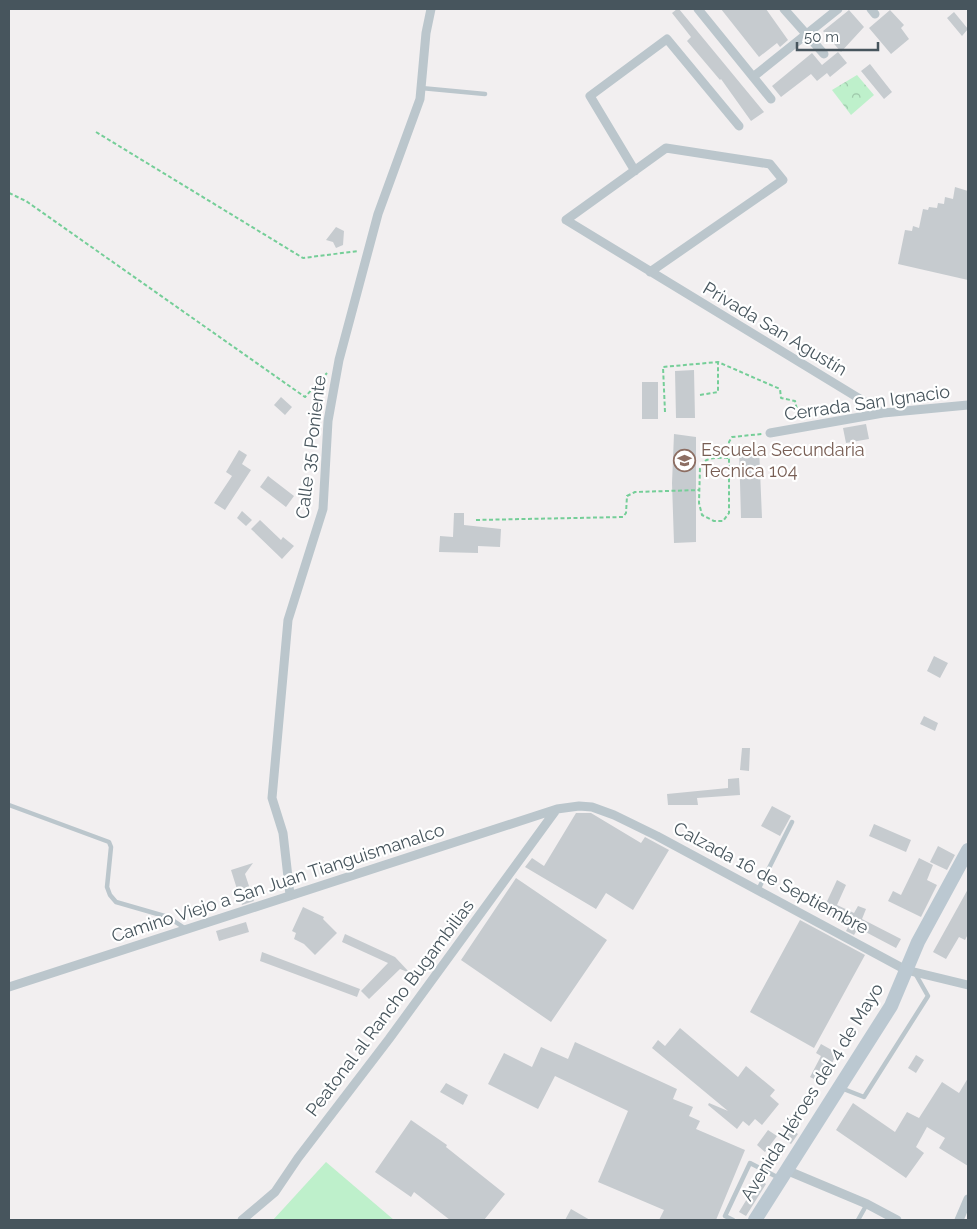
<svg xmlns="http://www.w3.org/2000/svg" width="977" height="1229" font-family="Raleway,sans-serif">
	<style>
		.grass { fill: #bef0cb }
		.park { fill: url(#park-crowns) }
		.building { fill: #c6cbcf }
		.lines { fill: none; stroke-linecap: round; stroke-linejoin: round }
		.path { stroke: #75ce98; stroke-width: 2; stroke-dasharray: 4 2.5; stroke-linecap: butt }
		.lane { stroke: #bbc6cc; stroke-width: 4.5 }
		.street { stroke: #bbc6cc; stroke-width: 9 }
		.secondary { stroke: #bbc8d1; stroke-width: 14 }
		.labels { text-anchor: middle; stroke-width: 4.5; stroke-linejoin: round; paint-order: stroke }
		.street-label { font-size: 18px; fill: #47555d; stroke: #fff }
		.education-label { font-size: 18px; fill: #785e54; stroke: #fff; text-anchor: start }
	</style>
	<defs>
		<pattern id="park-crowns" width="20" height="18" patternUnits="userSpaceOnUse" patternTransform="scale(1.25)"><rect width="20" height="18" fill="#bef0cb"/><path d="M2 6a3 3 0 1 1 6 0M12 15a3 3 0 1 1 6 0" fill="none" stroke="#9cc5a8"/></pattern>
	</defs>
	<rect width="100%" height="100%" fill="#f2eff0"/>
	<path class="grass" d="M 326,1162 L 394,1220 L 273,1220 Z"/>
	<path class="park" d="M 857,75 L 874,95 L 851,115 L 832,90 Z"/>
	<path class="building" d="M 677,9 L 679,9 L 764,112 L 751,121 L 721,79 L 720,80 L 687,41 L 691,37 L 672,13 Z
		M 721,9 L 766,9 L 788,40 L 780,47 L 777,43 L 759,57 Z
		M 849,10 L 864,27 L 841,52 L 823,31 Z
		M 890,10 L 904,25 L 901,28 L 909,39 L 891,54 L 869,28 Z
		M 954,12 L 968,29 L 962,36 L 947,18 Z
		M 838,52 L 847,63 L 830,77 L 827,73 L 817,81 L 811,74 L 781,97 L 772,86 L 812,53 L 822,65 Z
		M 870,64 L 892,92 L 884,99 L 861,71 Z
		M 955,187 L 968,191 L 968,280 L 898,264 L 905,230 L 912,231 L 913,226 L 919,228 L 923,209 L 928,210 L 929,207 L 937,208 L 938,203 L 944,204 L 945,197 L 953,199 Z
		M 336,227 L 344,231 L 343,245 L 336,248 L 333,242 L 326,240 Z
		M 694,370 L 695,418 L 676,418 L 675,371 Z
		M 642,382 L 658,382 L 658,419 L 642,419 Z
		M 281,397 L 292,407 L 285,415 L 274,405 Z
		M 866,424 L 869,439 L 846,443 L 843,428 Z
		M 674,434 L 696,437 L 696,542 L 674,543 L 672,483 Z
		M 739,447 L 759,447 L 762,518 L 741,518 Z
		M 239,450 L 247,455 L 242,464 L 251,470 L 225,510 L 214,503 L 232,476 L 226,472 Z
		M 268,476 L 294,496 L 286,507 L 260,487 Z
		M 242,511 L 252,520 L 246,526 L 237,518 Z
		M 454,513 L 464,513 L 464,525 L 501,529 L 500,547 L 478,546 L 478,553 L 439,552 L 440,536 L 453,537 Z
		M 260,520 L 281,540 L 283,537 L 294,546 L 282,559 L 251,529 Z
		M 934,656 L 948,663 L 940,678 L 927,671 Z
		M 924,716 L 938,723 L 935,731 L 920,724 Z
		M 742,748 L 750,748 L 749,771 L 740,770 Z
		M 739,778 L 740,795 L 697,798 L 698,805 L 668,805 L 667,794 L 728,788 L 728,779 Z
		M 772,806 L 791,816 L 780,836 L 761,826 Z
		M 576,813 L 591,813 L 641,843 L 645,837 L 669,850 L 633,910 L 606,893 L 596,909 L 525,867 L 532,858 L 544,866 Z
		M 874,824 L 911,840 L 906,852 L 869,836 Z
		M 938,846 L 955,855 L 947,870 L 930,862 Z
		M 919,858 L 933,865 L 927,880 L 937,885 L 921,917 L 888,901 L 893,891 L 901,895 Z
		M 253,863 L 245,874 L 254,901 L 242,905 L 231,870 Z
		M 516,878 L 607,940 L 551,1022 L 461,960 Z
		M 837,880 L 846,885 L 837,905 L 854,913 L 858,906 L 866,909 L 862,919 L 901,939 L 896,948 L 858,928 L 854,935 L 846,931 L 849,925 L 822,912 Z
		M 968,889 L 968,934 L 965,940 L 959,937 L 946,959 L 933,952 Z
		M 303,907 L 324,917 L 323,919 L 337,933 L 315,955 L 304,944 L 294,939 L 296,933 L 292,931 Z
		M 800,920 L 865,955 L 814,1048 L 750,1012 Z
		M 246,922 L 249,932 L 219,941 L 216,931 Z
		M 345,934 L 395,957 L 410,973 L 400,969 L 369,999 L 361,991 L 388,963 L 342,942 Z
		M 262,952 L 360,989 L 357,997 L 260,961 Z
		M 680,1028 L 738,1077 L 746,1066 L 775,1090 L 770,1096 L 779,1104 L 762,1125 L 755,1119 L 749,1126 L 743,1121 L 737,1129 L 708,1105 L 709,1103 L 728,1111 L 652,1048 L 658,1040 L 665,1046 Z
		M 575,1042 L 677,1089 L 673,1099 L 693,1107 L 689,1116 L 700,1121 L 696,1129 L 745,1150 L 716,1220 L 659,1220 L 664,1210 L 598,1182 L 628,1111 L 555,1076 L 538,1109 L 488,1084 L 504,1053 L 532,1067 L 541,1047 L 568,1059 Z
		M 821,1044 L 837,1053 L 832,1063 L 829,1061 L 818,1081 L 810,1077 L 821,1056 L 816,1053 Z
		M 916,1055 L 924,1060 L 916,1073 L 908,1068 Z
		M 968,1078 L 968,1166 L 939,1148 L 945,1138 L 927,1127 L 916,1147 L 924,1153 L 906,1178 L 836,1130 L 853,1103 L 895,1132 L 907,1112 L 919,1118 L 942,1082 L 959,1093 Z
		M 446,1083 L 468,1095 L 463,1105 L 440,1092 Z
		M 411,1120 L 447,1145 L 446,1147 L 505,1194 L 484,1220 L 450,1220 L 414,1192 L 411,1197 L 375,1172 Z
		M 791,1129 L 798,1134 L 791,1144 L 784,1140 Z
		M 768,1130 L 777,1136 L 765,1152 L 757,1145 Z
		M 759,1179 L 766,1184 L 746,1216 L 739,1212 Z
		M 571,1209 L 590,1220 L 565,1220 Z"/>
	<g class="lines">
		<path class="path" d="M 96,132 L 303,258 L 358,251
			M 9,193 L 26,201 L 305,397 L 327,373
			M 700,395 L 718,392 L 718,362
			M 665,412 L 663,367 L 718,362 L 780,389 L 781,398 L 795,401 L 799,418
			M 728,458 C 718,458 705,456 700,467 L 699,503 L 702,515 L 714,521 L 723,521 L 729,513 L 729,442 L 732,437 L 762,434
			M 476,520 L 623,517 L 626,513 L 627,496 L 635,492 L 699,490"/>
		<path class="lane" d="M 421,88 L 485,94
			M 9,805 L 109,842 L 111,847 L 107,887 L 110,895 L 116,902 L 168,917 L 186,929
			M 758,890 L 792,822
			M 841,1088 L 864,1097 L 928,996 L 915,973
			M 733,1220 L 725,1216 L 750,1163 L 779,1178
			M 858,1220 L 867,1204"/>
		<path class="street" d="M 698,9 L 771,99
			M 784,9 L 824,54
			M 871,9 L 875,14
			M 753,77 L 838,9
			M 635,171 L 590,96 L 667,39 L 739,126
			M 650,272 L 783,180 L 770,164 L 666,148 L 566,220 L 883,413
			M 770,433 L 883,413 L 968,405
			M 290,895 L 283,833 L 272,798 L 288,620 L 323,509 L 328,421 L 339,360 L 378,214 L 420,99 L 426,33 L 431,9
			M 9,987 L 557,809 L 579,806 L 592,807 L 614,815 L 657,836 L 906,970 L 968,985
			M 786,1170 L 867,1204 L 897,1220
			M 242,1220 L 275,1192 L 298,1158 L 389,1039 L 556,810
			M 959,1220 L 968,1199"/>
		<path class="secondary" d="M 755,1220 L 891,1006 L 918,942 L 968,850"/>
	</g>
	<defs>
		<symbol id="school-ring" viewBox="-11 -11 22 22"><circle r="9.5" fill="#fff" stroke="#8d6e63" stroke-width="1.5"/><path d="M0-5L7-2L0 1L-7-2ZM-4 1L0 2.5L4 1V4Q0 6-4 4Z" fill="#8d6e63"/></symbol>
	</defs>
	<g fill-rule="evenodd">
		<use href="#school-ring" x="672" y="448" width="25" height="25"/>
	</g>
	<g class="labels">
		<g class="street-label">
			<text transform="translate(775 329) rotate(31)" y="6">Privada San Agustín</text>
			<text transform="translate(867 403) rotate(-8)" y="6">Cerrada San Ignacio</text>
			<text transform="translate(311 447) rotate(-83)" y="6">Calle 35 Poniente</text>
			<text transform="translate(771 878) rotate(28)" y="6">Calzada 16 de Septiembre</text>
			<text transform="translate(278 883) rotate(-18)" y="6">Camino Viejo a San Juan Tianguismanalco</text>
			<text transform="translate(390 1008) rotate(-53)" y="6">Peatonal al Rancho Bugambilias</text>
			<text transform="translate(812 1092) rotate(-58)" y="6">Avenida Héroes del 4 de Mayo</text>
		</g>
		<g class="education-label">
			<text x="701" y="456">Escuela Secundaria<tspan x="701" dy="21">Tecnica 104</tspan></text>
		</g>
	</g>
	<rect width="977" height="1229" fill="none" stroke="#47555d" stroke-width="20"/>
	<path d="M797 42v8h81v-8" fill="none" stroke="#47555d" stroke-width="2.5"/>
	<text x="804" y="42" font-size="15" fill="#47555d" stroke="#ffffff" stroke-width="4" paint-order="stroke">50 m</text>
</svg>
